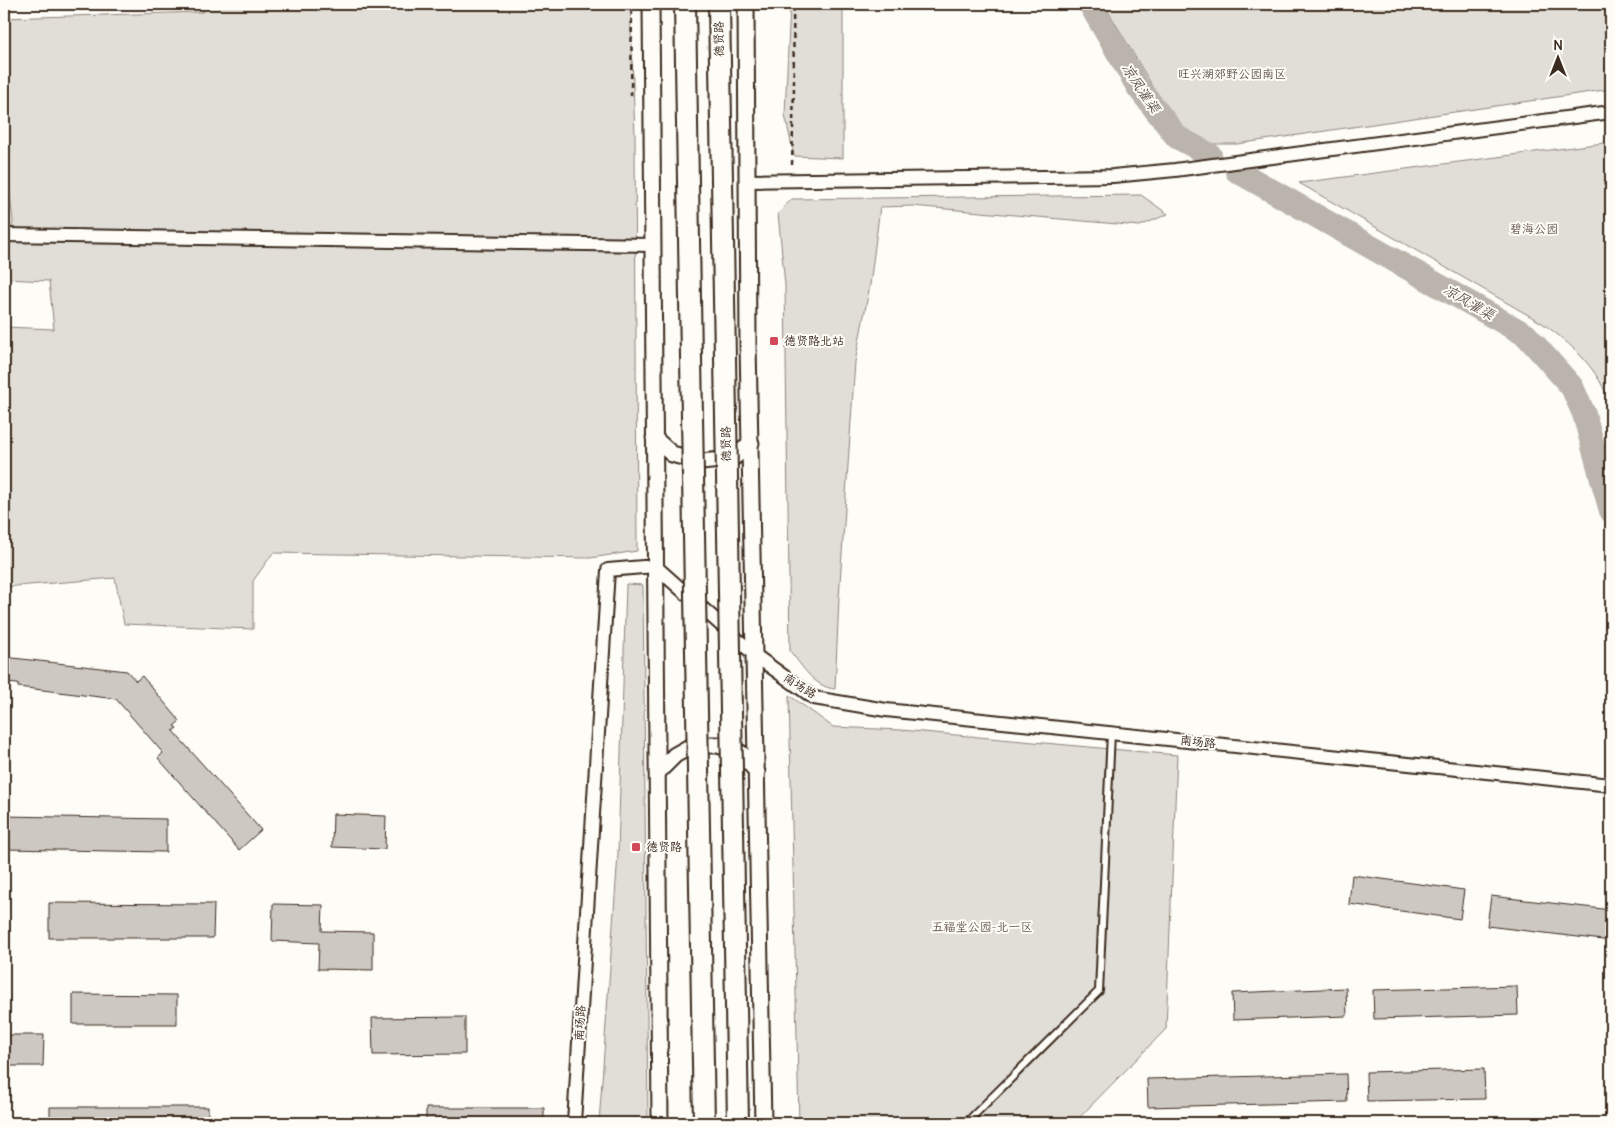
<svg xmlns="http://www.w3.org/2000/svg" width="1615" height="1127" font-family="Delius,'LXGW WenKai TC',sans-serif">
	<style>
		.green { fill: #e1ded7; stroke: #8e847a }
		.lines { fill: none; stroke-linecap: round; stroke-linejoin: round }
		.river { stroke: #bbb4ad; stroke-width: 24 }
		.building { fill: #cdc8c2; stroke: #3b2a1e }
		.service-casing { stroke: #3b2a1e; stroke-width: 10 }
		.minor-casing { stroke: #3b2a1e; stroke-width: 16 }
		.tertiary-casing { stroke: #3b2a1e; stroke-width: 19 }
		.path { stroke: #3b2a1e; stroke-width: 2.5; stroke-dasharray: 5 4; stroke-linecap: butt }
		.service { stroke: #fdfcf7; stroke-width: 6 }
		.minor { stroke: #fdfcf7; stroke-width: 12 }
		.tertiary { stroke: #fdfcf7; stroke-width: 15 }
		.trunk-bridge-casing { stroke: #3b2a1e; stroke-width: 24; stroke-linecap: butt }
		.trunk-bridge { stroke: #fdfcf7; stroke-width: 20 }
		.poi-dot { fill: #d1495b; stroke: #fdfcf7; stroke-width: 2 }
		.labels { text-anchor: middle; stroke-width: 4; stroke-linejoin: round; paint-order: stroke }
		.street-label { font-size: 12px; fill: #3b2a1e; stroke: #fdfcf7 }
		.park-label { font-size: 12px; fill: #64574c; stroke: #fdfcf7 }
		.poi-label { font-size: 12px; fill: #3b2a1e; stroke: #fdfcf7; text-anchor: start }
		.water-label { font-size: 14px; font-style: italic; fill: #615349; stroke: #fdfcf7 }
	</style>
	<rect width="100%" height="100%" fill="#fdfcf7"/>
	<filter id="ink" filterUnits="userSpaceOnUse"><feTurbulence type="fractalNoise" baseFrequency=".02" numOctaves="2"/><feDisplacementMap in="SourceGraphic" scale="10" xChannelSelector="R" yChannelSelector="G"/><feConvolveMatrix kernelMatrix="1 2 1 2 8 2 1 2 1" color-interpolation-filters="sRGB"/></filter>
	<g filter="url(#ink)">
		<path class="green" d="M 202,4 L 630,4 L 635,135 L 637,551 L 590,558 L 273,553 L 253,581 L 253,629 L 124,624 L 115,578 L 4,587 L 4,327 L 54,329 L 49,281 L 4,279 L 13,221 L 4,147 L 4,18 L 203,12 Z
			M 790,4 L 843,4 L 843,158 L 794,156 L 785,115 Z
			M 1104,4 L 1611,4 L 1611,89 L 1237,144 L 1209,144 L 1183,131 L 1167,111 Z
			M 1611,142 L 1611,406 C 1598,368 1574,346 1542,323 L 1299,183 Z
			M 1141,195 L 1168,214 L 1140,226 L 912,206 L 880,207 L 870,285 L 855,362 L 839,598 L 835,689 C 814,687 803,667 790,651 L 785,285 L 778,213 L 792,199 Z
			M 626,584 L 643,585 L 648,1123 L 599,1123 L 618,854 Z
			M 789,695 L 833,727 L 901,730 L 1177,755 L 1166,1029 L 1074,1123 L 799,1123 Z"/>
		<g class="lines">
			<path class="river" d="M 1090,4 L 1138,87 L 1177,137 L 1210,155
				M 1237,171 L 1526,335 L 1572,387 L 1584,414 L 1611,511"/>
		</g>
		<path class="building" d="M 4,657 L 127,671 L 136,681 L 142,676 L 180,721 L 174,726 L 177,728 L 173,731 L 261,830 L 239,850 L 158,758 L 163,753 L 116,699 L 18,687 L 18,684 L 4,683 Z
			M 333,814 L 386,816 L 385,849 L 332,847 Z
			M 4,816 L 166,819 L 166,852 L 4,849 Z
			M 1352,875 L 1464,890 L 1460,919 L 1349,904 Z
			M 1491,896 L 1611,910 L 1611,941 L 1487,926 Z
			M 49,903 L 214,904 L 213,938 L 49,938 Z
			M 273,904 L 323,905 L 322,931 L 373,932 L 373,970 L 318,969 L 319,943 L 272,941 Z
			M 1517,986 L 1518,1015 L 1374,1019 L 1373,990 Z
			M 1346,988 L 1347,1016 L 1233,1020 L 1232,993 Z
			M 73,994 L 177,995 L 177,1024 L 73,1024 Z
			M 465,1017 L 465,1054 L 373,1055 L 372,1018 Z
			M 4,1035 L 44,1035 L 43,1066 L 4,1066 Z
			M 1484,1069 L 1485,1099 L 1367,1101 L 1366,1072 Z
			M 1346,1074 L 1347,1102 L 1148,1107 L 1147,1079 Z
			M 50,1107 L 208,1107 L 208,1123 L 50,1123 Z
			M 426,1108 L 544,1108 L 544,1123 L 426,1123 Z"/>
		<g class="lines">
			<defs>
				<path id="service" d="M 966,1123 L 1099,991 L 1111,733"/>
				<path id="minor" d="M 746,181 L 1113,176 L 1175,170 L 1611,112
					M 4,235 L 653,245
					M 574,1123 L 608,570 L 655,566 L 756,656 L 814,698 L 886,710 L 1611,785"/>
				<path id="tertiary" d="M 651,4 L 660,1123
					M 746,4 L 748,344 L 763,1123
					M 654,438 L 672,454 L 701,462 L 732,459 L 751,443
					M 657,773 L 675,755 L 693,745 L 718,745 L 741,753 L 757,772"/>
			</defs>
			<use href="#service" class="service-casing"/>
			<use href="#minor" class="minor-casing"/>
			<use href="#tertiary" class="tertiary-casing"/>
			<path class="path" d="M 631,96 L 632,4
				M 792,165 L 794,86 L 793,4"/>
			<use href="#service" class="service"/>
			<use href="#minor" class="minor"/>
			<use href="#tertiary" class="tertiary"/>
			<defs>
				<path id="trunk-bridge" d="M 685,4 L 704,1123
					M 719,4 L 738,1123"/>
			</defs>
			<use href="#trunk-bridge" class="trunk-bridge-casing"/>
			<use href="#trunk-bridge" class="trunk-bridge"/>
		</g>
	</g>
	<g class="poi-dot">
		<rect x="769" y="336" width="10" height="10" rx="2.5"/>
		<rect x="631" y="842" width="10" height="10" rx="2.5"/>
	</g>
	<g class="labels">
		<g class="street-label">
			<text transform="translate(719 39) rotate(-91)" y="4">德贤路</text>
			<text transform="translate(726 444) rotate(-91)" y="4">德贤路</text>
			<text transform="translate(800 686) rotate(32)" y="4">南场路</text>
			<text transform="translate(1198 742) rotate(6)" y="4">南场路</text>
			<text transform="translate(580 1023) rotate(-87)" y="4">南场路</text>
		</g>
		<g class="park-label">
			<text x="1232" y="78">旺兴湖郊野公园南区</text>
			<text x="1534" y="233">碧海公园</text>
			<text x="982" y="931">五福堂公园-北一区</text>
		</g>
		<g class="poi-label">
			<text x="784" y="345">德贤路北站</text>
			<text x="646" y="851">德贤路</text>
		</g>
		<g class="water-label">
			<text transform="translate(1141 88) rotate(56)" y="5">凉凤灌渠</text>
			<text transform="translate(1469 302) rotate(30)" y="5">凉风灌渠</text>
		</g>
	</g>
	<rect width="1615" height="1127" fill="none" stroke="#fdfcf7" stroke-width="20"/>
	<rect x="10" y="10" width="1595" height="1107" fill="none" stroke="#3b2a1e" stroke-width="2" filter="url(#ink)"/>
	<g transform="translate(1558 58)" stroke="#fdfcf7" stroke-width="4" paint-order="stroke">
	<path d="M0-4L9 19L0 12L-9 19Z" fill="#3b2a1e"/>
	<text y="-8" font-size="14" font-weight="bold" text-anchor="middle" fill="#3b2a1e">N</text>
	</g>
</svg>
